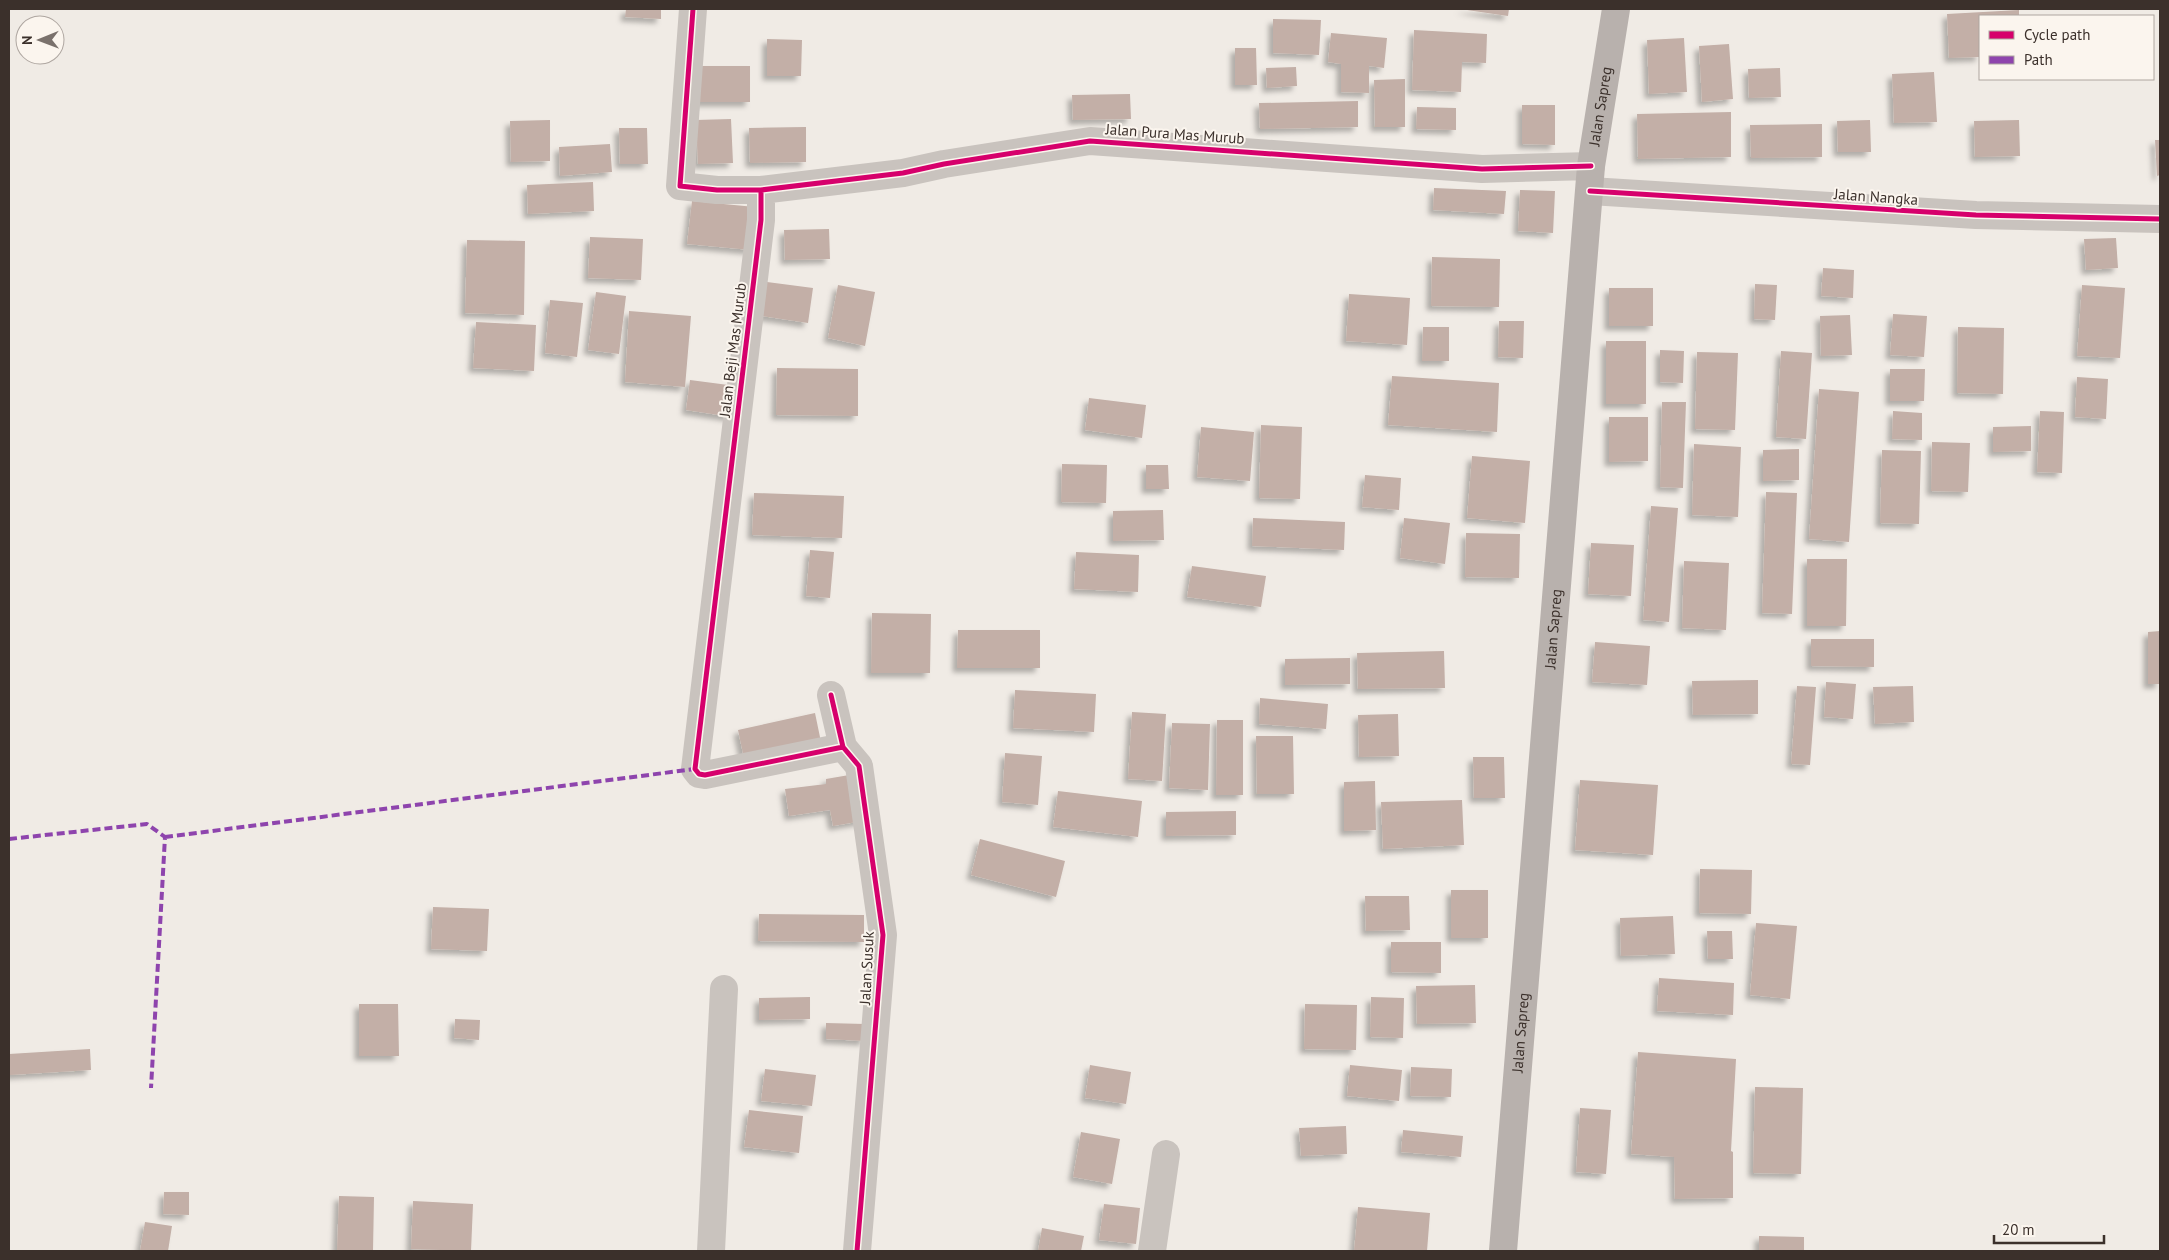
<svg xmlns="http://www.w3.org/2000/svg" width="2169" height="1260" font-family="'PT Sans',sans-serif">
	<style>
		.building { fill: #c3afa7; filter: url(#shadow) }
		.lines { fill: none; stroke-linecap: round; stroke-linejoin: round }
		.minor { stroke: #c9c3be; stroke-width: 28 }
		.major { stroke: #b8b1ad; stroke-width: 28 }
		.quiet { stroke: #8e44ad; stroke-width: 4; stroke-dasharray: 8 4; stroke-linecap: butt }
		.cycleway-casing { stroke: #fbf5ee; stroke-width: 8 }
		.cycleway { stroke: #d6006c; stroke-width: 5 }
		.labels { text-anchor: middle; stroke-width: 4; stroke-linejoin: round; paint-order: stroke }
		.street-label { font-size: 15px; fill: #3b302b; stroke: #fbf5ee }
	</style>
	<defs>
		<filter id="shadow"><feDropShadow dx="-4.5" dy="4.5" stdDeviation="2.5" flood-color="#0004"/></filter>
	</defs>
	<rect width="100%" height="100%" fill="#f0ebe5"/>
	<path class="building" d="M 626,9 L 661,9 L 661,19 L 625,17 Z
		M 1460,9 L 1509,9 L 1508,16 Z
		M 2019,10 L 2019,16 L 1980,16 L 1980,57 L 1949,58 L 1947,14 Z
		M 1273,19 L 1321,20 L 1319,55 L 1273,53 Z
		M 1414,30 L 1487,34 L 1486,63 L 1462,62 L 1461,92 L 1412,90 Z
		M 1331,33 L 1387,38 L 1384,68 L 1369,66 L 1369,93 L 1341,92 L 1341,64 L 1328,62 Z
		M 1684,38 L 1687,92 L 1649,94 L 1647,40 Z
		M 767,39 L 802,40 L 801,76 L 767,76 Z
		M 1729,44 L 1733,99 L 1702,102 L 1699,46 Z
		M 1235,48 L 1256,48 L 1257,85 L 1235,85 Z
		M 699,66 L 750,66 L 750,102 L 699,102 Z
		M 1296,67 L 1297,86 L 1267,88 L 1266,68 Z
		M 1780,68 L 1781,97 L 1749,98 L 1748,69 Z
		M 1934,72 L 1937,122 L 1894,123 L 1892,74 Z
		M 1405,79 L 1405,127 L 1375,127 L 1374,80 Z
		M 1130,94 L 1131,119 L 1073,120 L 1072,95 Z
		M 1358,101 L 1358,127 L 1260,129 L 1259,103 Z
		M 1522,105 L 1555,105 L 1555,145 L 1522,144 Z
		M 1417,107 L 1456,108 L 1456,130 L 1416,129 Z
		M 1731,112 L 1731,157 L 1638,159 L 1637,114 Z
		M 731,119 L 733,163 L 698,164 L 696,120 Z
		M 550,120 L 550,161 L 511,162 L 510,121 Z
		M 1870,120 L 1871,152 L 1838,152 L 1837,121 Z
		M 2019,120 L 2020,156 L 1975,157 L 1974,121 Z
		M 1822,124 L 1822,157 L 1751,158 L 1750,125 Z
		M 806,127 L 806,162 L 750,163 L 749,128 Z
		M 619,128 L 647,128 L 648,164 L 620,164 Z
		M 2155,140 L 2160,140 L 2160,175 L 2157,176 Z
		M 610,144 L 612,172 L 560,176 L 559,147 Z
		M 593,182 L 594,211 L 528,214 L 527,185 Z
		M 1434,188 L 1506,191 L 1504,214 L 1433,210 Z
		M 1520,190 L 1555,191 L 1553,233 L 1518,231 Z
		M 692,201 L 755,207 L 751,250 L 687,244 Z
		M 829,229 L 830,259 L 785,260 L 784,230 Z
		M 590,237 L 643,239 L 641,280 L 588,278 Z
		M 2116,238 L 2118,268 L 2086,270 L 2084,239 Z
		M 467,240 L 525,241 L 524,315 L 465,313 Z
		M 1432,257 L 1500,259 L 1499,307 L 1431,306 Z
		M 1823,268 L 1854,270 L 1853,298 L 1821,296 Z
		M 767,282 L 813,288 L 808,323 L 762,316 Z
		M 1755,284 L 1777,285 L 1775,320 L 1754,319 Z
		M 838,285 L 875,292 L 865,346 L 828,338 Z
		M 2082,285 L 2125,288 L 2120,358 L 2077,356 Z
		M 1609,288 L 1653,288 L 1653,326 L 1609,326 Z
		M 596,292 L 626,296 L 619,354 L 588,350 Z
		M 1349,294 L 1410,298 L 1407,345 L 1346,341 Z
		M 550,300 L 583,303 L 577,357 L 545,353 Z
		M 629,311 L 691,316 L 685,387 L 625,382 Z
		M 1893,314 L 1927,316 L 1924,357 L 1890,355 Z
		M 1850,315 L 1852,355 L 1821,356 L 1820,316 Z
		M 1499,321 L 1524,321 L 1523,358 L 1498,357 Z
		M 476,322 L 536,325 L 534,371 L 473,368 Z
		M 1423,327 L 1449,327 L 1449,361 L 1422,361 Z
		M 1958,327 L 2004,328 L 2003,394 L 1957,393 Z
		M 1606,341 L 1646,341 L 1646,404 L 1606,404 Z
		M 1660,350 L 1684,351 L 1683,383 L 1660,382 Z
		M 1781,351 L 1812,353 L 1806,439 L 1776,437 Z
		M 1697,352 L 1738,353 L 1735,430 L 1695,429 Z
		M 777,368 L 858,369 L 858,416 L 776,415 Z
		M 1890,369 L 1925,369 L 1924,401 L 1890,401 Z
		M 1392,376 L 1499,383 L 1497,432 L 1388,425 Z
		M 2077,377 L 2108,379 L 2106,419 L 2075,417 Z
		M 690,380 L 736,386 L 732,417 L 686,410 Z
		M 1819,389 L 1859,392 L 1849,542 L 1809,539 Z
		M 1089,398 L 1146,405 L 1142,438 L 1085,430 Z
		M 1662,402 L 1686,402 L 1683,488 L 1660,487 Z
		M 1893,411 L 1922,413 L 1922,440 L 1892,439 Z
		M 2040,411 L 2064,412 L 2062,473 L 2037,472 Z
		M 1609,417 L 1648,417 L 1648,461 L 1609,462 Z
		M 1261,425 L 1302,427 L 1300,499 L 1259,498 Z
		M 2031,426 L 2031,451 L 1993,452 L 1993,427 Z
		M 1201,427 L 1254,432 L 1250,481 L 1197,477 Z
		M 1932,442 L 1970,443 L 1968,492 L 1931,491 Z
		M 1694,444 L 1741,447 L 1738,517 L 1692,515 Z
		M 1799,449 L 1799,480 L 1763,481 L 1763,450 Z
		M 1882,450 L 1921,451 L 1919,524 L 1880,523 Z
		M 1472,456 L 1530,461 L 1525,523 L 1467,518 Z
		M 1062,464 L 1107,465 L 1106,503 L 1061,502 Z
		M 1146,465 L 1168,465 L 1169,489 L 1146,489 Z
		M 1365,475 L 1401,478 L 1399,510 L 1362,507 Z
		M 1766,492 L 1797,493 L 1792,614 L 1762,613 Z
		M 754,493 L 844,496 L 842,538 L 752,535 Z
		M 1651,506 L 1678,508 L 1669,622 L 1643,620 Z
		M 1163,510 L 1164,540 L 1113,541 L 1113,511 Z
		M 1253,518 L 1345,522 L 1344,550 L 1252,546 Z
		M 1404,518 L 1450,523 L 1445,564 L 1400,558 Z
		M 1466,533 L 1520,534 L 1519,578 L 1465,577 Z
		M 1591,543 L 1634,545 L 1631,596 L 1588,594 Z
		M 810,550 L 834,552 L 830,598 L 806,596 Z
		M 1076,552 L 1139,555 L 1138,592 L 1074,589 Z
		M 1807,559 L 1847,559 L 1846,626 L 1807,626 Z
		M 1684,561 L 1729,563 L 1726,630 L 1682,628 Z
		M 1192,566 L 1266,576 L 1261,607 L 1187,597 Z
		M 872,613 L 931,614 L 930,673 L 871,673 Z
		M 958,630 L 1040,630 L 1040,668 L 957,668 Z
		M 2160,631 L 2160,684 L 2148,684 L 2148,632 Z
		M 1811,639 L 1874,639 L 1874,667 L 1811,666 Z
		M 1595,642 L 1650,646 L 1647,685 L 1592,682 Z
		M 1444,651 L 1445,688 L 1358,689 L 1357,653 Z
		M 1350,658 L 1350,684 L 1285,685 L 1285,659 Z
		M 1758,680 L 1758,714 L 1693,715 L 1692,681 Z
		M 1826,682 L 1856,684 L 1853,719 L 1824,717 Z
		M 1797,686 L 1816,687 L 1810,765 L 1791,764 Z
		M 1913,686 L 1914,722 L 1875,724 L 1873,687 Z
		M 1015,690 L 1096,694 L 1094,732 L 1013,728 Z
		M 1260,698 L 1328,704 L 1326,729 L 1259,724 Z
		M 1132,712 L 1166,714 L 1162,781 L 1128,779 Z
		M 815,713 L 821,742 L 744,758 L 738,730 Z
		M 1398,714 L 1399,756 L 1359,757 L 1358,715 Z
		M 1217,720 L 1243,720 L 1243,795 L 1216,795 Z
		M 1172,723 L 1210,724 L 1208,790 L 1169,788 Z
		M 1256,736 L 1293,736 L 1294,794 L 1257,794 Z
		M 1005,753 L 1042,756 L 1038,805 L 1002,802 Z
		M 1473,757 L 1504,757 L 1505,798 L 1474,798 Z
		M 855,774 L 862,821 L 833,826 L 830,810 L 789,816 L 785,789 L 826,784 L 826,779 Z
		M 1580,780 L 1658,785 L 1653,855 L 1575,850 Z
		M 1375,781 L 1376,830 L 1344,831 L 1344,782 Z
		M 1058,791 L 1142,801 L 1138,837 L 1053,827 Z
		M 1462,800 L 1464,845 L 1383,849 L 1381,802 Z
		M 1236,811 L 1236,835 L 1166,836 L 1166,812 Z
		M 980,839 L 1065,861 L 1056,897 L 971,875 Z
		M 1700,869 L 1752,870 L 1751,914 L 1699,913 Z
		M 1451,890 L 1488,890 L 1488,938 L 1451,938 Z
		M 1365,896 L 1409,896 L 1410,930 L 1366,931 Z
		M 433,907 L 489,909 L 487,951 L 431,949 Z
		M 759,914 L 864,915 L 864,942 L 758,941 Z
		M 1673,916 L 1675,954 L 1621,956 L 1620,918 Z
		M 1756,923 L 1797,926 L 1790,999 L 1750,995 Z
		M 1707,931 L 1732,931 L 1733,959 L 1708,959 Z
		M 1391,942 L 1441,942 L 1441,973 L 1391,972 Z
		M 1659,978 L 1734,983 L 1733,1015 L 1657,1011 Z
		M 1475,985 L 1476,1023 L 1417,1024 L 1416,986 Z
		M 810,997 L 810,1019 L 759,1020 L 759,998 Z
		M 1371,997 L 1404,998 L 1403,1038 L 1370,1037 Z
		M 359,1004 L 398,1004 L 399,1056 L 359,1056 Z
		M 1305,1004 L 1357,1005 L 1356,1050 L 1304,1049 Z
		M 455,1019 L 480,1020 L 479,1040 L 454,1038 Z
		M 826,1023 L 865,1024 L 865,1041 L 826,1039 Z
		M 90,1049 L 91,1070 L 10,1075 L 9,1054 Z
		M 1638,1052 L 1736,1059 L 1731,1151 L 1733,1152 L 1733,1198 L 1675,1199 L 1674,1157 L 1631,1154 Z
		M 1090,1065 L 1131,1072 L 1126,1104 L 1085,1098 Z
		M 1350,1065 L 1402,1070 L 1399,1101 L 1347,1096 Z
		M 1411,1067 L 1452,1069 L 1451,1097 L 1410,1096 Z
		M 765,1069 L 816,1075 L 812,1106 L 761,1101 Z
		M 1755,1087 L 1803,1088 L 1801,1174 L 1753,1173 Z
		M 1580,1108 L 1611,1110 L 1606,1174 L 1576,1172 Z
		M 749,1110 L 803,1116 L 799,1153 L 744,1147 Z
		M 1346,1126 L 1347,1154 L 1301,1156 L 1299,1128 Z
		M 1403,1130 L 1463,1136 L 1461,1157 L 1401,1152 Z
		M 1081,1132 L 1120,1139 L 1112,1184 L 1073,1177 Z
		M 164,1192 L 189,1192 L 189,1215 L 163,1214 Z
		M 339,1196 L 374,1197 L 373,1251 L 337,1251 Z
		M 413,1201 L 473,1204 L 471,1251 L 411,1249 Z
		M 1104,1204 L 1140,1208 L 1136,1244 L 1099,1240 Z
		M 1358,1207 L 1430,1213 L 1427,1251 L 1354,1251 Z
		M 145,1222 L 172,1226 L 168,1251 L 140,1251 Z
		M 1042,1228 L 1084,1236 L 1081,1251 L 1038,1251 Z
		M 1759,1236 L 1804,1237 L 1804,1251 L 1759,1251 Z"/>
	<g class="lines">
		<path class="minor" d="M 693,9 L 680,186 L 717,190 L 761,190 L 761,220 L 695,769 L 699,774 L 705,775 L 843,747
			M 761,190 L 903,173 L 944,164 L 1090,141 L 1482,169 L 1591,166
			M 1590,191 L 1976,215 L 2160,219
			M 831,695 L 843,747 L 859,766 L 883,935 L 857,1251
			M 711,1251 L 724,989
			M 1152,1251 L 1166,1154"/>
		<path class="major" id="s1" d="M 1503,1251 L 1591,166 L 1616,9"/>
		<path class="quiet" d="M 165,837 L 695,769
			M 9,839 L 147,824 L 165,837 L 151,1088"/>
		<defs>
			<path id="cycleway" d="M 693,9 L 680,186 L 717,190 L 761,190 L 761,220 L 695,769 L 699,774 L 705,775 L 843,747
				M 761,190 L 903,173 L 944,164 L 1090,141 L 1482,169 L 1591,166
				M 1590,191 L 1976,215 L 2160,219
				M 831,695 L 843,747 L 859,766 L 883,935 L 857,1251"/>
		</defs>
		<use href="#cycleway" class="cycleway-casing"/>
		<use href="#cycleway" class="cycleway"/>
	</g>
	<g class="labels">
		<g class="street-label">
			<text dy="5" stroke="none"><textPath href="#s1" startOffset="1149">Jalan Sapreg</textPath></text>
			<text transform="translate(1175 134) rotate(4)" y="5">Jalan Pura Mas Murub</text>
			<text transform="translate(1876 197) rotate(4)" y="5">Jalan Nangka</text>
			<text transform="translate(733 350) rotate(-83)" y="5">Jalan Beji Mas Murub</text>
			<text dy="5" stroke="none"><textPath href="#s1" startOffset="624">Jalan Sapreg</textPath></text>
			<text transform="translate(867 968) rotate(-87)" y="5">Jalan Susuk</text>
			<text dy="5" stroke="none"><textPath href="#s1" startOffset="219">Jalan Sapreg</textPath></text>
		</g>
	</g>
	<rect width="2169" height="1260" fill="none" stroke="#3b302b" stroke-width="20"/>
	<rect x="1979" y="15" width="175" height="65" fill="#fbf5ee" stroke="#aea6a0"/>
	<rect x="1989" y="31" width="25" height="8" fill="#d6006c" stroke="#aea6a0"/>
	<text x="2024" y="40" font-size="15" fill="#3b302b">Cycle path</text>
	<rect x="1989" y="56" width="25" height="8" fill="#8e44ad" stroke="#aea6a0"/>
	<text x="2024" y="65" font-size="15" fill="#3b302b">Path</text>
	<g transform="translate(40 40) rotate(269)"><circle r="24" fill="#fbf5ee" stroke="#aea6a0"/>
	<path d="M0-4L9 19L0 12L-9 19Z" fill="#7a716c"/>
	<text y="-8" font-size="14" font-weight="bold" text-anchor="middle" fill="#3b302b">N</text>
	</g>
	<path d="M1994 1235v8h110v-8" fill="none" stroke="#3b302b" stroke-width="2.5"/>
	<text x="2002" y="1235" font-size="15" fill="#3b302b" stroke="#fbf5ee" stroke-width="4" paint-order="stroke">20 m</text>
</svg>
